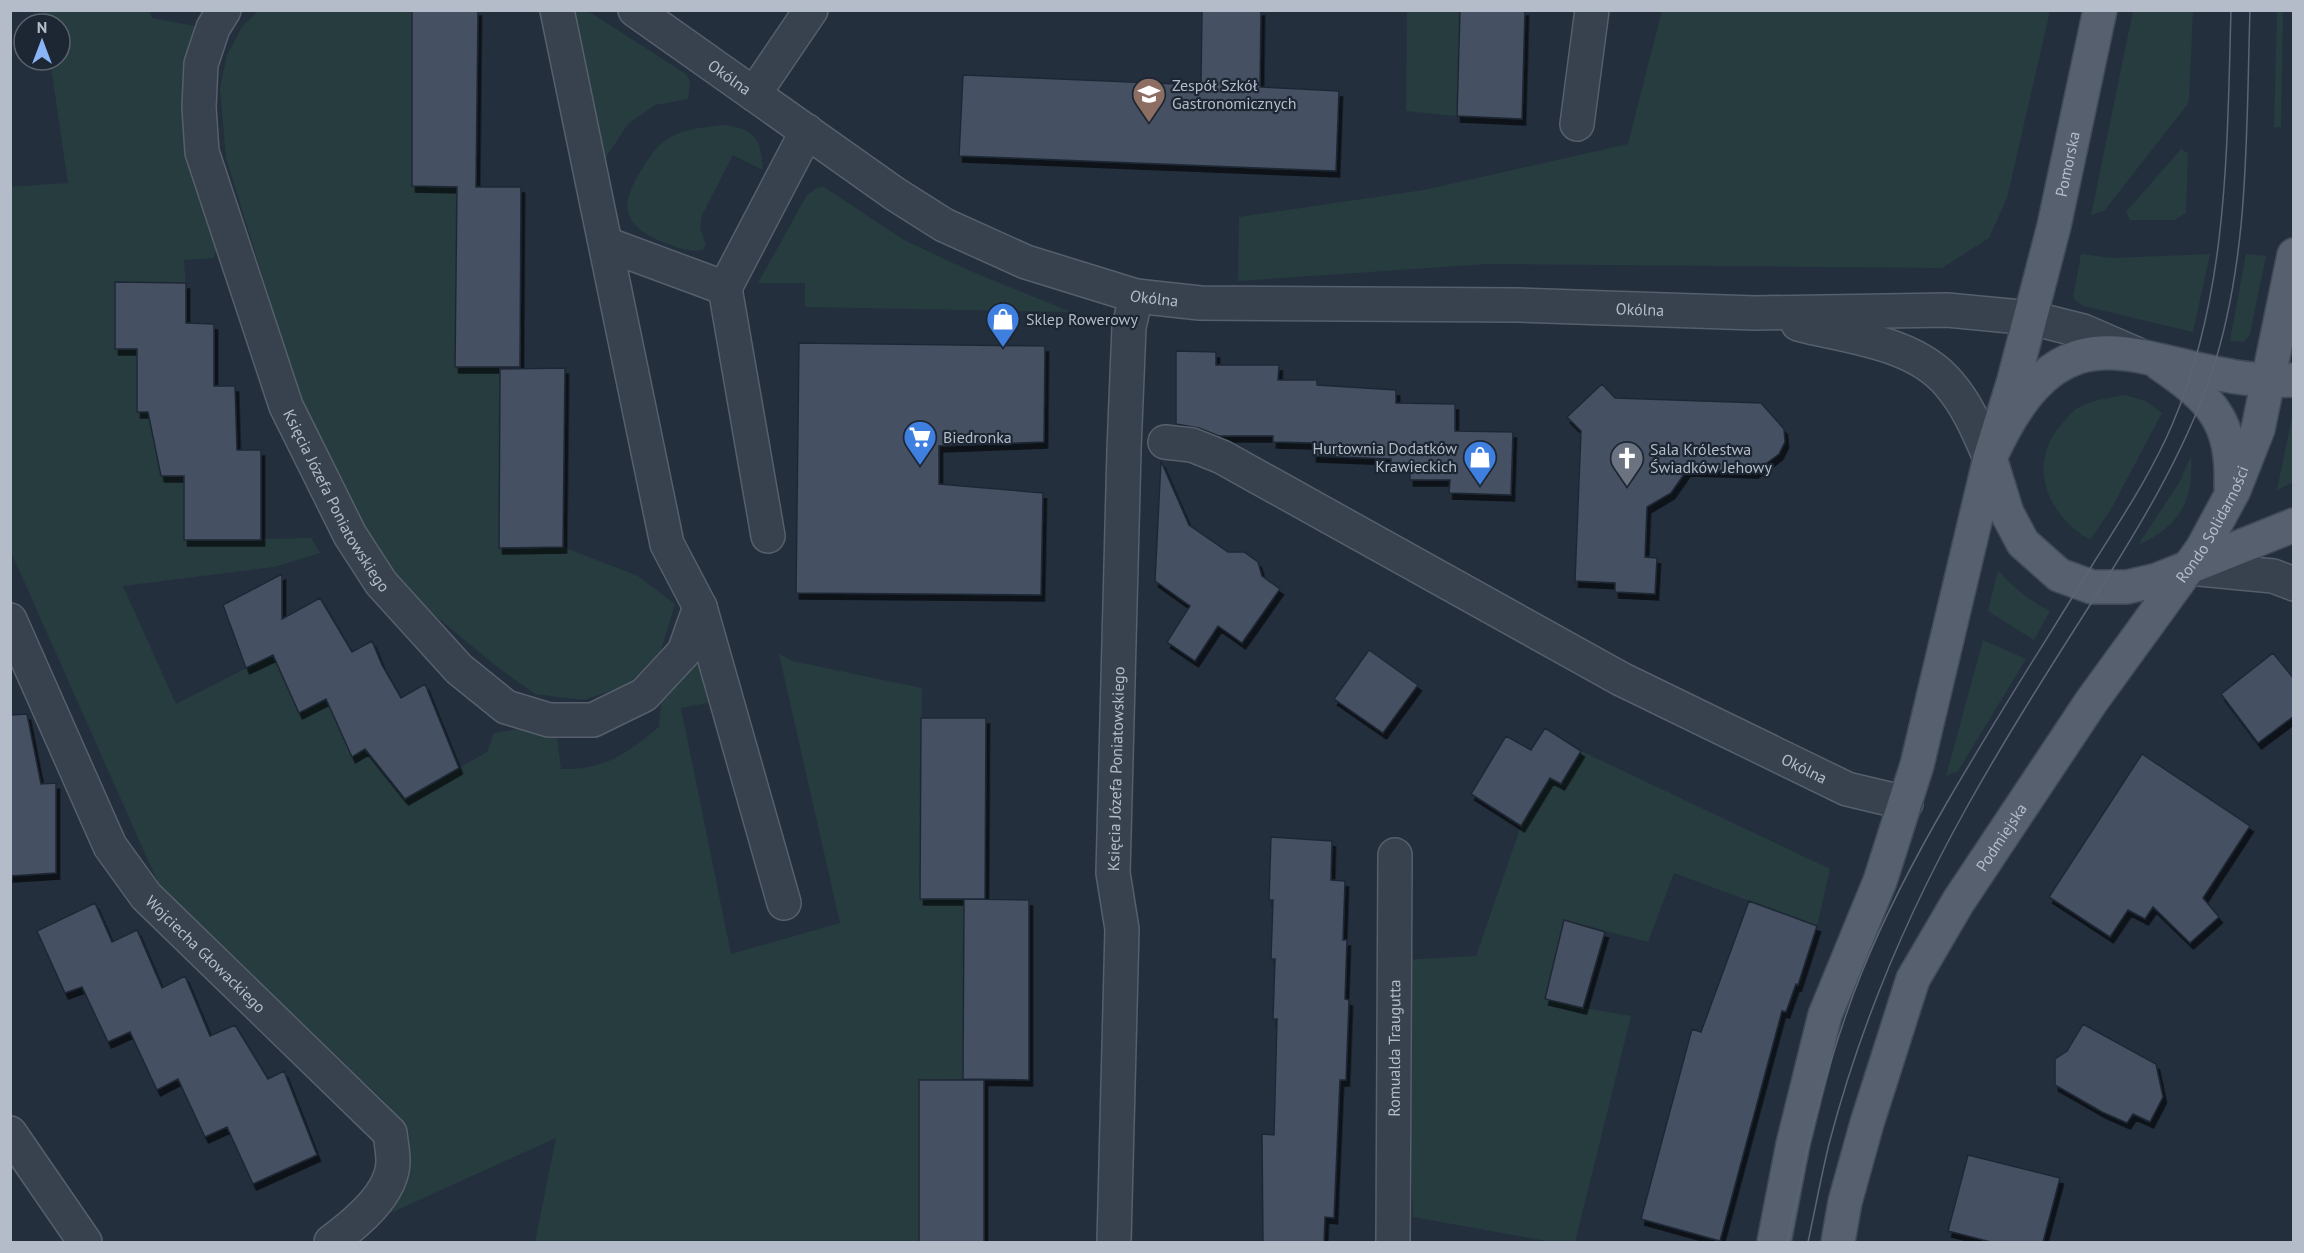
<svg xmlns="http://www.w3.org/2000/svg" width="2304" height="1253" font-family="'PT Sans',sans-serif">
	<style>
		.green { fill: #263c3f }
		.building { fill: #455162; stroke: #1f2835; stroke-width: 1.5; filter: url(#shadow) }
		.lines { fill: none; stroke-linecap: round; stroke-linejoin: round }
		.minor-casing { stroke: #565f6c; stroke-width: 36 }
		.major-casing { stroke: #414a57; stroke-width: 36 }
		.minor { stroke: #38414e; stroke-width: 33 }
		.major { stroke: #56606e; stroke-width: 33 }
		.tram { stroke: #5a6575; stroke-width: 1.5 }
		.labels { text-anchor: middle; stroke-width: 4.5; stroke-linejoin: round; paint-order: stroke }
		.street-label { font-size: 16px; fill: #b4bcc9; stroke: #1d2633 }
		.poi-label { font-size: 16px; fill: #b4bcc9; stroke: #1d2633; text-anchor: start }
	</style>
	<defs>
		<filter id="shadow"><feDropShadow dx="3.5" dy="6" stdDeviation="0" flood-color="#0009"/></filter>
	</defs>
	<rect width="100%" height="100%" fill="#242f3e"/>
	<path class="green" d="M 574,10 L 588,11 L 686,74 L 690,81 L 688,99 L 655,105 L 628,124 L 604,160 Z
		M 1662,10 L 2050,11 L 2007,198 L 1989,238 L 1942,268 L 1488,264 L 1238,281 L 1239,217 L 1424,190 L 1628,144 Z
		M 43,11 L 149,11 L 152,18 L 195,26 L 186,123 L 218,245 L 214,258 L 184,260 L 186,283 L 115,282 L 121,347 L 114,349 L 144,349 L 137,412 L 165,412 L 160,474 L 188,476 L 190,537 L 184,537 L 184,540 L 311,538 L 320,553 L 274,567 L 123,586 L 176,704 L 274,654 L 299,713 L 327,699 L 353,756 L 378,741 L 405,799 L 487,752 L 494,733 L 517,729 L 557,735 L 561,769 C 605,770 626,754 659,727 L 662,694 L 696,657 L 708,666 L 712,702 L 681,708 L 731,954 L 840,923 L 779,654 L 792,661 L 922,688 L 920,898 L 964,899 L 963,1079 L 919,1080 L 919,1242 L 535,1242 L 556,1138 L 386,1215 L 408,1137 L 387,1104 L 159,885 L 11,552 L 10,187 L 68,183 L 50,60 L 60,60 L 60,24 L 45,24 Z
		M 258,11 L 412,11 L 412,186 L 457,187 L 455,367 L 500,367 L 499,547 L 563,547 L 638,576 L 675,604 L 661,650 L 628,685 L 583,700 L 535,694 L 496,666 L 380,570 L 303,408 L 226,158 L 220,89 L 227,55 L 242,27 Z
		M 1407,11 L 1460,11 L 1457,116 L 1406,111 Z
		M 2133,11 L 2193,11 L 2189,98 L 2187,105 L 2104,211 L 2091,215 Z
		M 2277,11 L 2283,11 L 2281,127 L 2274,127 Z
		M 724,125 C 756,129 761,139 763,170 L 733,155 L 702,215 L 700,229 L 706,245 L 703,250 C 688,253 677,247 663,242 C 625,227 618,207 640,172 C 647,162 653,150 662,143 C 679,128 703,128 724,125 Z
		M 2181,149 L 2188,153 L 2186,213 L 2174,220 L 2130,220 L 2126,212 Z
		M 824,187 L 904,240 L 968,270 L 1071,312 L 805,307 L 805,283 L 758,283 L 807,195 L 817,188 Z
		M 2081,254 L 2112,258 L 2210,254 L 2193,332 L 2083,306 L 2073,298 Z
		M 2246,254 L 2266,256 L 2250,334 L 2244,342 L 2230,341 Z
		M 2125,395 L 2146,401 L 2162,413 L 2110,511 L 2090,540 C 2049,516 2026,467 2060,426 C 2065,421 2070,413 2076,409 C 2090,400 2109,398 2125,395 Z
		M 2293,413 L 2293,482 L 2277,490 Z
		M 2191,456 C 2194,501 2180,526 2138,545 L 2179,483 Z
		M 1998,570 C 2013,588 2029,600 2050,611 L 2034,640 L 1988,611 Z
		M 1983,640 L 2026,659 L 1958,771 L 1946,776 Z
		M 1581,751 L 1830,869 L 1817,926 L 1674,873 L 1648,942 L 1564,920 L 1545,999 L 1583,1008 L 1631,1016 L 1575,1242 L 1552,1242 L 1413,1217 L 1404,960 L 1476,956 L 1521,826 L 1550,778 L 1561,784 Z"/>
	<path class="building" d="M 412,10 L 478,10 L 476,187 L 521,187 L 520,367 L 455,367 L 457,187 L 412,186 Z
		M 1202,10 L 1261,10 L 1260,87 L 1339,91 L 1336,171 L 959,156 L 963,75 L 1201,85 Z
		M 1460,10 L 1525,10 L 1522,119 L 1457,116 Z
		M 115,282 L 186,283 L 186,323 L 214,324 L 214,386 L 235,386 L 237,450 L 261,450 L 261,540 L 184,540 L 184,476 L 161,476 L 148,412 L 137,412 L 137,349 L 115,349 Z
		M 799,343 L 1045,346 L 1044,442 L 939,446 L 939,484 L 1043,493 L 1041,595 L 796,593 Z
		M 1176,351 L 1216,352 L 1216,365 L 1279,365 L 1278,380 L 1317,380 L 1317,385 L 1396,390 L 1396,403 L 1455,404 L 1455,431 L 1513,432 L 1511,495 L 1449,493 L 1450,480 L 1410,480 L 1410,466 L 1391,466 L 1391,459 L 1313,456 L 1313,443 L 1273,442 L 1273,436 L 1219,436 L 1199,428 L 1176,424 Z
		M 565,368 L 563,547 L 499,548 L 500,369 Z
		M 1602,384 L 1615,398 L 1761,403 L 1784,429 L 1785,442 L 1779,454 L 1755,472 L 1687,470 L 1671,493 L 1647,507 L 1645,557 L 1657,558 L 1655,594 L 1615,592 L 1615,583 L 1575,581 L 1581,431 L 1567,417 Z
		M 1161,461 L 1189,525 L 1228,552 L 1244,552 L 1258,562 L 1262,576 L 1280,589 L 1242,643 L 1218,626 L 1195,661 L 1167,642 L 1190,606 L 1155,581 Z
		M 282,574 L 282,619 L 320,598 L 352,652 L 372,641 L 382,665 L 401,698 L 425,684 L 459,768 L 405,799 L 365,749 L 352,757 L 326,699 L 299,713 L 273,655 L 246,668 L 223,605 Z
		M 1369,650 L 1418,685 L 1383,733 L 1334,699 Z
		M 2273,653 L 2294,679 L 2294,716 L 2258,743 L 2221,694 Z
		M 27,714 L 41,784 L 56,783 L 56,873 L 10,876 L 10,715 Z
		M 921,718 L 986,718 L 985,899 L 920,899 Z
		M 1545,728 L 1581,751 L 1561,784 L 1550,778 L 1521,826 L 1471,794 L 1506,736 L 1531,750 Z
		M 2142,754 L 2250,826 L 2203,898 L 2219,917 L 2190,943 L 2153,907 L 2145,919 L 2128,910 L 2110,937 L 2049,897 Z
		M 1271,837 L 1332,841 L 1331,880 L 1345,881 L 1343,940 L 1347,940 L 1345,999 L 1349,1000 L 1346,1080 L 1340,1080 L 1334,1218 L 1325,1217 L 1324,1242 L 1263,1242 L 1262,1134 L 1274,1135 L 1277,1019 L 1273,1019 L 1275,959 L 1271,959 L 1273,900 L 1269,900 Z
		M 964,899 L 1029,900 L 1029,1080 L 963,1079 Z
		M 1749,901 L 1817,926 L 1798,985 L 1796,984 L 1786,1012 L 1782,1011 L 1720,1241 L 1641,1219 L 1692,1029 L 1701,1032 Z
		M 95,903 L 112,942 L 137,930 L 162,988 L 185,976 L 210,1036 L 235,1025 L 268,1079 L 284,1071 L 317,1155 L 253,1184 L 227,1127 L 205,1137 L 178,1079 L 157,1090 L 130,1032 L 108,1042 L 82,987 L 65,993 L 37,931 Z
		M 1564,920 L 1605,932 L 1583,1008 L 1545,999 Z
		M 2083,1024 L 2156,1064 L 2163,1097 L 2150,1122 L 2133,1114 L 2127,1123 L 2102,1112 L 2055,1085 L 2055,1059 L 2067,1051 Z
		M 919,1080 L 984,1080 L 984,1242 L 919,1242 Z
		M 1968,1155 L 2060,1178 L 2043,1242 L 1991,1242 L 1948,1231 Z"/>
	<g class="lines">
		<defs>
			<g id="minor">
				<path id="s1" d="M 224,10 L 213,28 L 201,64 L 199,107 L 202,152 L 286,406 L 350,535 L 381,583 L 459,669 L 506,707 L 549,720 L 593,720 L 644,695 L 684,652 L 700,607"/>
				<path d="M 557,10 L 667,544 L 700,607 L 784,903"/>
				<path id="s2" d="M 635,10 L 895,194 L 944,225 L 1026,262 L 1136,296 L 1200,303 L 1518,305 L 1755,313 L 1947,310 L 2031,318 L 2083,331 L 2136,354"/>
				<path d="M 754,94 L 811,10"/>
				<path d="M 1577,124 L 1592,10"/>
				<path d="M 606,244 L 725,288"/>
				<path d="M 1798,324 C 1847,337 1916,342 1950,385 C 1968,406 1979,433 1990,458"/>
				<path id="s3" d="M 1165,442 L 1192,445 L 1222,457 L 1621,679 L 1847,789 L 1906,803"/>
				<path d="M 768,536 L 725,288 L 807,131"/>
				<path d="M 2189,568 L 2273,576 L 2294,584"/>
				<path id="s4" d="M 10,620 L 110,846 L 146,896 L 390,1133 C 391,1142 393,1152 393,1161 C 393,1194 355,1224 331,1242"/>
				<path d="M 10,1133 L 85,1242"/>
				<path id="s5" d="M 1114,1242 L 1122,929 L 1113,873 L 1124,450 L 1129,327 L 1136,296"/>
				<path id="s6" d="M 1393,1242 L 1395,855"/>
			</g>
			<g id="major">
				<path d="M 2160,364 C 2211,399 2234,421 2231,487"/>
				<path d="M 2294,380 C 2156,388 2072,275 1990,458 L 2007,513 L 2023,543 L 2059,575 L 2092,587 L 2127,587 L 2157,580 L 2294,525"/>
				<path id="s7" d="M 1774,1242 L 1793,1144 L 1825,1015 L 1880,881 L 1917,765 L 1990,458 L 2014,380 L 2054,226 L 2100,10"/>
				<path id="s8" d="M 1838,1242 L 1845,1202 L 1867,1123 L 1913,979 L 1958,902 L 2091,702 L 2202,549 L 2234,490 L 2258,429 L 2294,255"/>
			</g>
		</defs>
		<use href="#minor" class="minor-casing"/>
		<use href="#major" class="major-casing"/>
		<use href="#minor" class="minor"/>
		<use href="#major" class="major"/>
		<path class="tram" d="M 1787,1242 C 1806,1151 1827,1059 1862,972 C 1886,912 1917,854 1949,799 C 1996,718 2047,639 2096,559 C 2123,516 2152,472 2172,425 C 2228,295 2227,150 2231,10
			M 1808,1242 C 1815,1210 1821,1177 1829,1144 C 1860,1025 1908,912 1968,805 C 2006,737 2048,671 2090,605 C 2137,531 2182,458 2211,375 C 2250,258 2246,132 2250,10"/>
	</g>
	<defs>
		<symbol id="school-pin" viewBox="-11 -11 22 30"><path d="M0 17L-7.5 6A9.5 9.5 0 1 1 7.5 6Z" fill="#8d6e63" stroke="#1d2633"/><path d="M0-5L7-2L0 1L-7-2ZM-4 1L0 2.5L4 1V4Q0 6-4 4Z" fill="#fff"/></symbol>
		<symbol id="shop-pin" viewBox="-11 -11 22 30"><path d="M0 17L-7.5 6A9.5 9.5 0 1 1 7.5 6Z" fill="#3f7fe0" stroke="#1d2633"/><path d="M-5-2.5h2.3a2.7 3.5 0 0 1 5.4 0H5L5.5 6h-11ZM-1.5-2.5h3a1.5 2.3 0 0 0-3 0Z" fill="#fff"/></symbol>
		<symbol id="supermarket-pin" viewBox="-11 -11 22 30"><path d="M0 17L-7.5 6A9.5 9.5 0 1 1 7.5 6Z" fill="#3f7fe0" stroke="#1d2633"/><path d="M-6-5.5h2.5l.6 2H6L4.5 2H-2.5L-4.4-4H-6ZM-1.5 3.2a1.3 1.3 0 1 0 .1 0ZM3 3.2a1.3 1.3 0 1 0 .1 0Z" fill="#fff"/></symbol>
		<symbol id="church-pin" viewBox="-11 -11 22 30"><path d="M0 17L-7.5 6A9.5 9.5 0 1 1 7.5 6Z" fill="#6b7280" stroke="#1d2633"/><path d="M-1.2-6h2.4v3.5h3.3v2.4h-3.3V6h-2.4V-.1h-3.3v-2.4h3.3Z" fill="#fff"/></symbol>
	</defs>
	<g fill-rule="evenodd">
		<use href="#school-pin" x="1130" y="75" width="38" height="52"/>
		<use href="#shop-pin" x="984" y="300" width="38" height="52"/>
		<use href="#supermarket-pin" x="901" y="418" width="38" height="52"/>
		<use href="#shop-pin" x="1461" y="438" width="38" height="52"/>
		<use href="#church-pin" x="1608" y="439" width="38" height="52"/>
	</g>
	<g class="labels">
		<g class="street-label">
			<text dy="6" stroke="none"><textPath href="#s2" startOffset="116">Okólna</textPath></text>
			<text dy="6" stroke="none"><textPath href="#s7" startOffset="1119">Pomorska</textPath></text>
			<text dy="6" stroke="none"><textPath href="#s2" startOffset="600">Okólna</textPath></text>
			<text dy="6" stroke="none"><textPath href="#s2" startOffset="1086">Okólna</textPath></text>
			<text dy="6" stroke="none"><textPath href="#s1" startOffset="522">Księcia Józefa Poniatowskiego</textPath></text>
			<text dy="6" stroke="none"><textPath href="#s8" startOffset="819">Rondo Solidarności</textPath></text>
			<text dy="6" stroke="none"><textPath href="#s3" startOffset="720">Okólna</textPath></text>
			<text dy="6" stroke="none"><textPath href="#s5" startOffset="474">Księcia Józefa Poniatowskiego</textPath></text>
			<text dy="6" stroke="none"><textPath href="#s8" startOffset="441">Podmiejska</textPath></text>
			<text dy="6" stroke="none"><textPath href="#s4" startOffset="392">Wojciecha Głowackiego</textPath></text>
			<text dy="6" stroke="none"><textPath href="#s6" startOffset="194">Romualda Traugutta</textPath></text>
		</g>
		<g class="poi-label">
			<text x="1172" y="91">Zespół Szkół<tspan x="1172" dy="18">Gastronomicznych</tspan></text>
			<text x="1026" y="325">Sklep Rowerowy</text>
			<text x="943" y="443">Biedronka</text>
			<text x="1457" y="454" text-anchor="end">Hurtownia Dodatków<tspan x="1457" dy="18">Krawieckich</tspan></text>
			<text x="1650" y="455">Sala Królestwa<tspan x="1650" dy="18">Świadków Jehowy</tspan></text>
		</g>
	</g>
	<rect width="2304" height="1253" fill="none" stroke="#b4bcc9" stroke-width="24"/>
	<g transform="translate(42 42)"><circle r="28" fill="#1d2633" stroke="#59626f" stroke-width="1.5"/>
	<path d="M0-4.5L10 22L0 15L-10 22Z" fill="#8ab4f8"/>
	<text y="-9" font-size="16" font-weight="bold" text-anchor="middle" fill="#b4bcc9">N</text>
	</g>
</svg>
